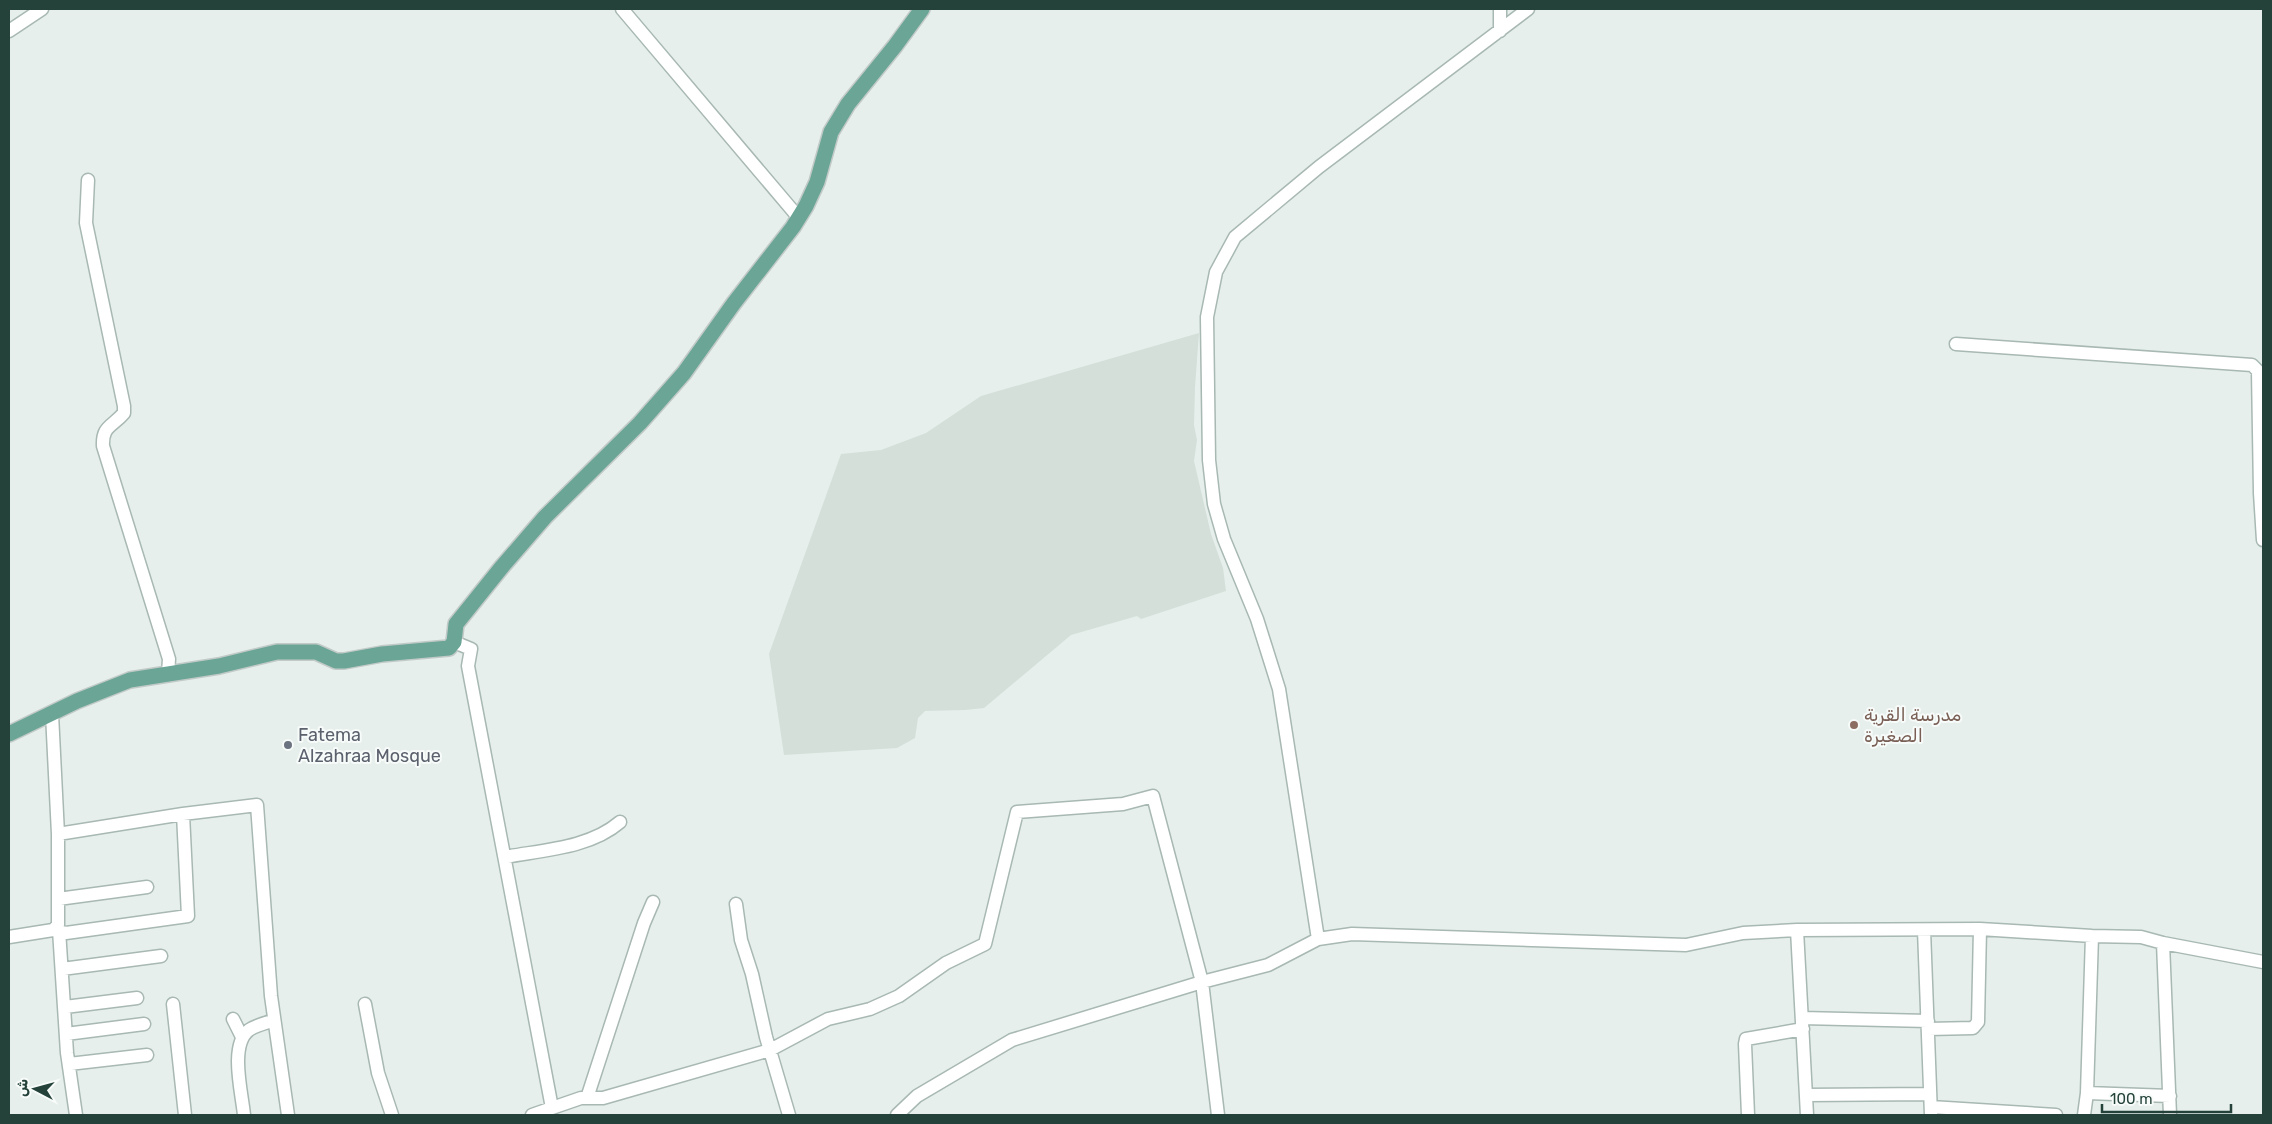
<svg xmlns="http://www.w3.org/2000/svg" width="2272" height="1124" font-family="Rubik,Cairo,sans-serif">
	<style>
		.built { fill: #d4dfda }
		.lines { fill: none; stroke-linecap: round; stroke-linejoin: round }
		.minor-casing { stroke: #a8b8b2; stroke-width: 15 }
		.major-casing { stroke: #c2cac8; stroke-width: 18 }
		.minor { stroke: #fff; stroke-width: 12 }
		.major { stroke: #6aa596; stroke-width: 15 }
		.education-dot { fill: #8d6e63; stroke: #f7fbf9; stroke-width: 2 }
		.worship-dot { fill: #6b7280; stroke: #f7fbf9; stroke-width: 2 }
		.labels { text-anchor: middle; stroke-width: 4; stroke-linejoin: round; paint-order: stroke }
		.education-label { font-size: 18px; fill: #785e54; stroke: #f7fbf9; text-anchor: start }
		.worship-label { font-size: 18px; fill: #5b616d; stroke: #f7fbf9; text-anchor: start }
	</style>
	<rect width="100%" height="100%" fill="#e6efeb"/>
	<path class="built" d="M 1199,333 L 1195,387 L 1194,425 L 1197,440 L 1194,461 L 1211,534 L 1223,568 L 1226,591 L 1141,619 L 1137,616 L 1071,635 L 984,708 L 965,710 L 925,711 L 918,718 L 915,738 L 897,748 L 784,755 L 769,654 L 841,454 L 881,450 L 926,433 L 981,396 Z"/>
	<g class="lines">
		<defs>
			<path id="minor" d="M 622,9 L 799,218
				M 9,31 L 42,9
				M 1500,31 L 1500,9
				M 88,180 L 86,223 L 124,406 L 124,413 C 112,427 102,426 103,446 L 169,659 L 168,674
				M 1956,344 L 2252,365 L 2258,371 L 2260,493 L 2263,540
				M 454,642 L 471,649 L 468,666 L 552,1108 L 532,1115
				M 58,834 L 183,814 L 257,805 L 271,996 L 288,1115
				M 505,857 C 543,850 590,848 620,822
				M 58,899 L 147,887
				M 736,904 L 741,940 L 752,974 L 766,1037 L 789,1115
				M 57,928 L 61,932 L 66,933 L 188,916 L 183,814
				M 59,930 L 67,1053 L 76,1115
				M 1797,930 L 1807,1115
				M 1924,930 L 1931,1115
				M 9,937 L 53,930 L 58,925 L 58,834 L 52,714
				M 1318,939 L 1279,689 L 1257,619 L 1224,539 L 1214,504 L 1209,460 L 1207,317 L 1216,272 L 1235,237 L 1319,167 L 1528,9
				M 2163,943 L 2170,1115
				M 62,969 L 161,956
				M 173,1004 L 185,1115
				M 365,1004 L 378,1073 L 392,1115
				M 65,1007 L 137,998
				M 1802,1018 L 1928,1021
				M 233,1019 L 242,1037
				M 1928,1029 L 1973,1028 L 1978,1022 L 1980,929
				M 66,1034 L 144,1024
				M 69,1064 L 147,1055
				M 2087,1093 L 2170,1096
				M 1806,1095 L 1930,1094
				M 587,1098 L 644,923 L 653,902
				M 1931,1107 L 2056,1115
				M 552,1108 L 581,1098 L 603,1098 L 770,1050 L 828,1019 L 870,1009 L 899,996 L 946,963 L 985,944 L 1017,812 L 1123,804 L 1153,796 L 1202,982 L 1218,1115
				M 244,1115 C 242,1093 229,1045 249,1030 C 256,1025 267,1023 274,1020
				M 897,1115 L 917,1096 L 1012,1040 L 1202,982 L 1268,965 L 1318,939 L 1352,934 L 1686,945 L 1743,933 L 1797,930 L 1980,929 L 2092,936 L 2141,937 L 2163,943 L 2263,962
				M 1748,1115 L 1745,1044 L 1746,1039 L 1803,1029
				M 2084,1115 L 2087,1093 L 2092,936"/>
			<path id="major" d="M 9,734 L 77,701 L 130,680 L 219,666 L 277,652 L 316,652 L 336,661 L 344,661 L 382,654 L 449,648 L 454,642 L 456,624 L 501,568 L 545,517 L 640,423 L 684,373 L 734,303 L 793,227 L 806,206 L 817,182 L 831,132 L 848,104 L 895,46 L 922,9"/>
		</defs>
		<use href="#minor" class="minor-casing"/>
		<use href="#major" class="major-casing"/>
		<use href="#minor" class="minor"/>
		<use href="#major" class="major"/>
	</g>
	<circle class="education-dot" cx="1854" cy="725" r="5"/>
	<circle class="worship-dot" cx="288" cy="745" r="5"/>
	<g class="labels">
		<g class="education-label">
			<text x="1864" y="721">مدرسة القرية<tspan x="1864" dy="21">الصغيرة</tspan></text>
		</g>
		<g class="worship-label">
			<text x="298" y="741">Fatema<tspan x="298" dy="21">Alzahraa Mosque</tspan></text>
		</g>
	</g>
	<rect width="2272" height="1124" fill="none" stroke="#24423a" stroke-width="20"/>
	<g transform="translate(35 1089) rotate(276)" stroke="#f7fbf9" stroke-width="4" paint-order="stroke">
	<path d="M0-4L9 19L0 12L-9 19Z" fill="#24423a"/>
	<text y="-8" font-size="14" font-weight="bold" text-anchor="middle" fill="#24423a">ش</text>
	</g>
	<path d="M2102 1104v8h129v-8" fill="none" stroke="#24423a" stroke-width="2.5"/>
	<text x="2110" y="1104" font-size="15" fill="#24423a" stroke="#f7fbf9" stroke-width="4" paint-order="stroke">100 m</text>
</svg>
